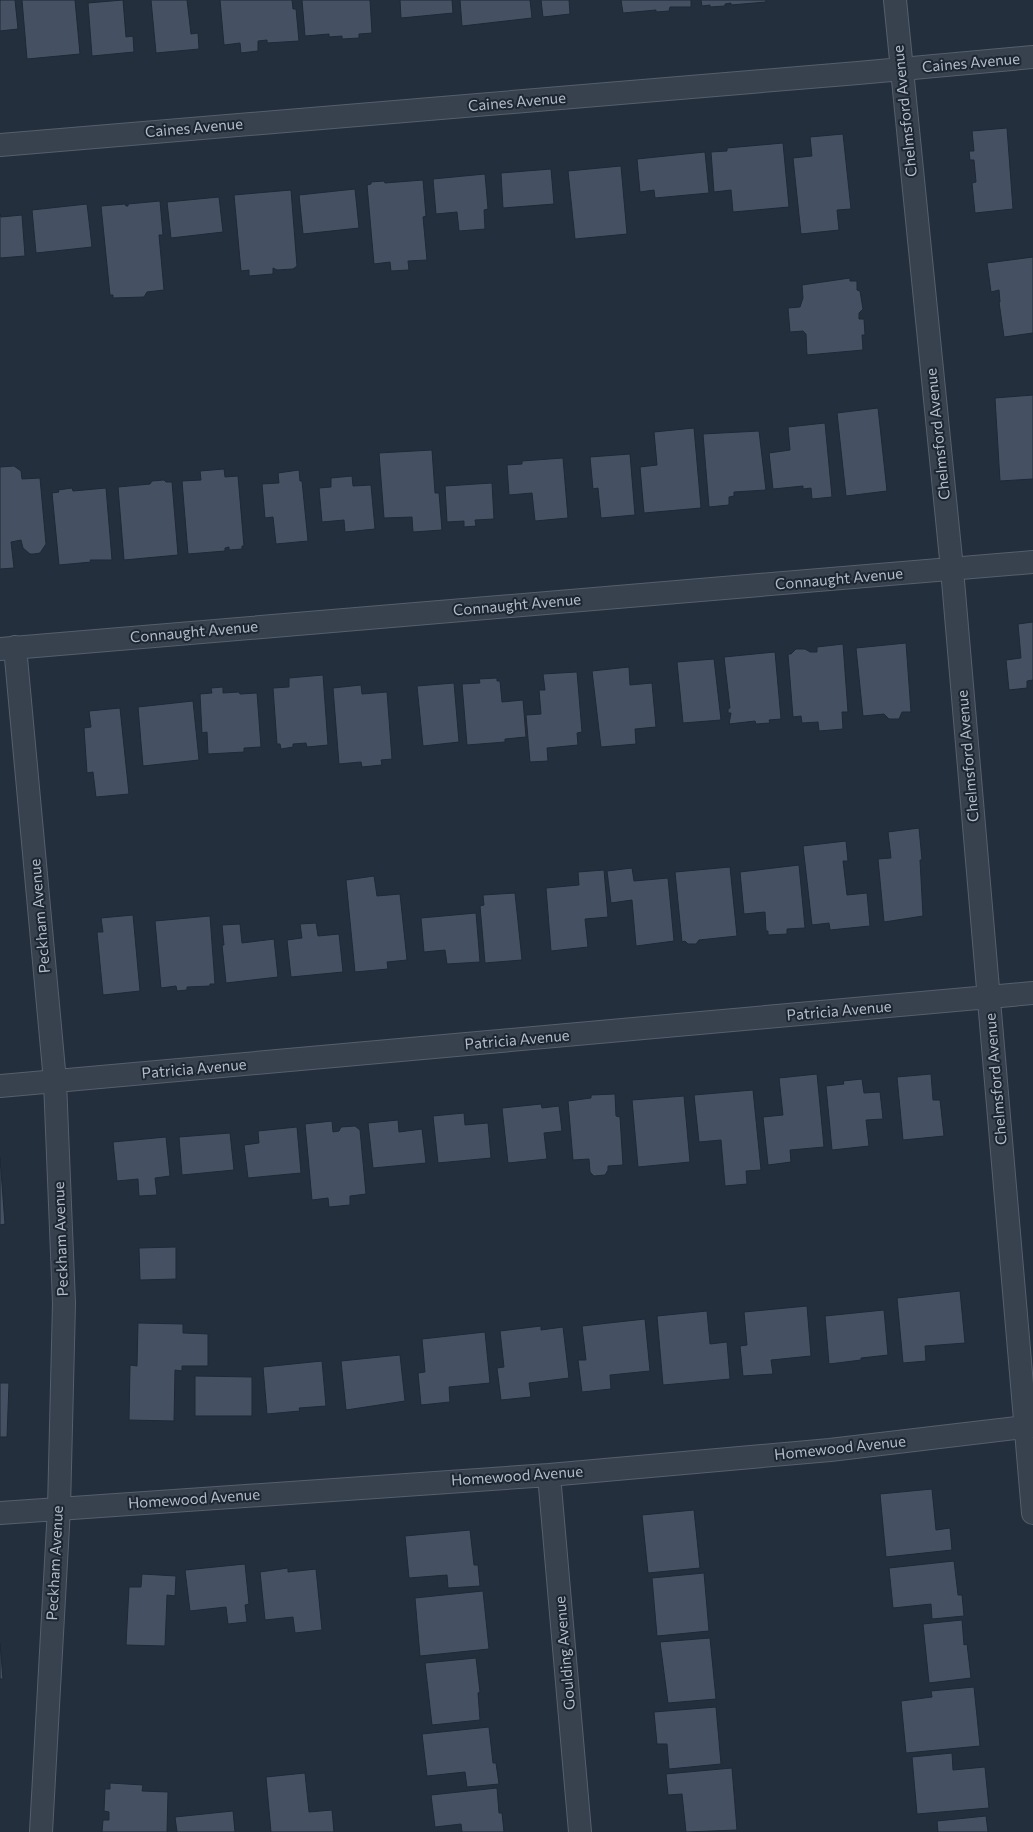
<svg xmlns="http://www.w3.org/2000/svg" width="1033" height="1832" font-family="Commissioner,sans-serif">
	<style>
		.building { fill: #455162; stroke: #1f2835 }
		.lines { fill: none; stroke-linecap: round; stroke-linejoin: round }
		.minor-casing { stroke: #565f6c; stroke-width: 24 }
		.minor { stroke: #38414e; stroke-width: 22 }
		.labels { text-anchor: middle; stroke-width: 4; stroke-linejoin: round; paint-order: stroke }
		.street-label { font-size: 15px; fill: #b4bcc9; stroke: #1d2633 }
	</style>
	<rect width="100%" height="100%" fill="#242f3e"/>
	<path class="building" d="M 0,0 L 15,0 L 18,29 L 0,31 Z
		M 22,0 L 75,0 L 80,54 L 27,59 Z
		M 123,0 L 126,37 L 133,36 L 134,52 L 92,56 L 88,3 Z
		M 151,0 L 187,0 L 191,34 L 198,33 L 199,49 L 156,53 Z
		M 220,0 L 292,0 L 293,9 L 296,9 L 299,41 L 267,43 L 267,40 L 258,41 L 258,51 L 241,53 L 240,43 L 224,45 Z
		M 302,0 L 370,0 L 372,33 L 359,34 L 359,38 L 342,39 L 342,36 L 329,37 L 329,34 L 305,36 Z
		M 400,0 L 452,0 L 453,13 L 401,18 Z
		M 460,0 L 530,0 L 532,18 L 462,26 Z
		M 541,0 L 569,0 L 570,14 L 543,17 Z
		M 621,0 L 691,0 L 691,7 L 670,7 L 669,11 L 656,12 L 656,10 L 623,13 Z
		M 701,0 L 766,0 L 766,2 L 731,5 L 731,3 L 725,4 L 725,6 L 710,7 L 710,5 L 702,6 Z
		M 1007,128 L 1013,209 L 975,213 L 972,183 L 976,182 L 974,160 L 970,160 L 969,151 L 974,151 L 972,131 Z
		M 843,134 L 851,209 L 837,210 L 839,230 L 801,234 L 793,158 L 812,156 L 810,137 Z
		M 783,143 L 789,207 L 733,212 L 731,190 L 714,192 L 711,152 L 727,151 L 727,148 Z
		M 705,152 L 709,193 L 655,198 L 654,190 L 640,192 L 637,159 Z
		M 621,166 L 627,234 L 575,239 L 568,171 Z
		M 551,169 L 554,204 L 503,208 L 501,173 Z
		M 485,174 L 488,209 L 484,210 L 485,229 L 459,231 L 457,212 L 436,214 L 433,179 Z
		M 423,180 L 426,216 L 423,217 L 427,260 L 408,261 L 409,270 L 391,271 L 390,262 L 374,264 L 367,185 L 371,184 L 371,182 L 384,181 L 385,183 Z
		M 355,189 L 359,228 L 303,234 L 299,195 Z
		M 291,190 L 297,266 L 293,269 L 277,270 L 273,268 L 273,274 L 249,276 L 249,270 L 241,271 L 234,195 Z
		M 219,197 L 223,232 L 171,238 L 167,202 Z
		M 160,201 L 163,235 L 159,235 L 164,290 L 147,292 L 144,297 L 113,298 L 113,295 L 110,295 L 101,206 L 125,204 L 126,206 L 128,206 L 128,204 Z
		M 87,204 L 92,247 L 36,253 L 32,210 Z
		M 0,214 L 1,217 L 22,215 L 25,256 L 0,258 Z
		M 1033,257 L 1033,333 L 1004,337 L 999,302 L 1000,302 L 999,290 L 991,292 L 987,263 Z
		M 850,278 L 850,281 L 857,281 L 857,290 L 860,291 L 863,309 L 859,313 L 859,319 L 864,319 L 865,335 L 862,335 L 863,350 L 807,355 L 806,334 L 803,331 L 790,332 L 788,308 L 800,307 L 803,298 L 802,285 Z
		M 1033,395 L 1033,479 L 1000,481 L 995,398 Z
		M 878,408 L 887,491 L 846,496 L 837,413 Z
		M 825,423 L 832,497 L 812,499 L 811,488 L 803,489 L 803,486 L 773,489 L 769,453 L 790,450 L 788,427 Z
		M 694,428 L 701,508 L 644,513 L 640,467 L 657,465 L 654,432 Z
		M 759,431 L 766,490 L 734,492 L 734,496 L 729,497 L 729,505 L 709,507 L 703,434 Z
		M 432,450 L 435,493 L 439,493 L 442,530 L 413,532 L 412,517 L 384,518 L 379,453 Z
		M 630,454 L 635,515 L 601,518 L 598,488 L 593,489 L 590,457 Z
		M 563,458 L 568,518 L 535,521 L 532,493 L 509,495 L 507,465 L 522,464 L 522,461 Z
		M 14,466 L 21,471 L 22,479 L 40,478 L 46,544 L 40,553 L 34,554 L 30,554 L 23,548 L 21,540 L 11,542 L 14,568 L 0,569 L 0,467 Z
		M 224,469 L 225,477 L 238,476 L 244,546 L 242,546 L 242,549 L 229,550 L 229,547 L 225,548 L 225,551 L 188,554 L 182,481 L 201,480 L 200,471 Z
		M 299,470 L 300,481 L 302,481 L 308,541 L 276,544 L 273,517 L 265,518 L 262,484 L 279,483 L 278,473 Z
		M 352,476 L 353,486 L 371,485 L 375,529 L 345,532 L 344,520 L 322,522 L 319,488 L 331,487 L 331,478 Z
		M 164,480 L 166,482 L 172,482 L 178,555 L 124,560 L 118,487 L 150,484 L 152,481 Z
		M 492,483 L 494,519 L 475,520 L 476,526 L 464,527 L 464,521 L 447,522 L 445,486 Z
		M 72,488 L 73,491 L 106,488 L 112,560 L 90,560 L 91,562 L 59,565 L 52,493 L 59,492 L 58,490 Z
		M 1033,622 L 1033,680 L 1027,681 L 1027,688 L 1009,690 L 1006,660 L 1021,658 L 1018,624 Z
		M 906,643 L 911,712 L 902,712 L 899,719 L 889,719 L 884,714 L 863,716 L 856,648 Z
		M 843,644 L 848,712 L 842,712 L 843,729 L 819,731 L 818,722 L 802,723 L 801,716 L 793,717 L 788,654 L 791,654 L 796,649 L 805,649 L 810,652 L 817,652 L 817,647 Z
		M 775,652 L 781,719 L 769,720 L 770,723 L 756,724 L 755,721 L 729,724 L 731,713 L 728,713 L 728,709 L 730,708 L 724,657 Z
		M 714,659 L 721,720 L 683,723 L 677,662 Z
		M 629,667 L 630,685 L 652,683 L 656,727 L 635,729 L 636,744 L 601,747 L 592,671 Z
		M 577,672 L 582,732 L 577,733 L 578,745 L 547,748 L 548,761 L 530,762 L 526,715 L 541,714 L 539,690 L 545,690 L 543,674 Z
		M 323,675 L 328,745 L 307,747 L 306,743 L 293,744 L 293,747 L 281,749 L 280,744 L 277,744 L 273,688 L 289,687 L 289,678 Z
		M 497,678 L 497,681 L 500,681 L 502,702 L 523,700 L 526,737 L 505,739 L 505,742 L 467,745 L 462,684 L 480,683 L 479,679 Z
		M 454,683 L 459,742 L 423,746 L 417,686 Z
		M 361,685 L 362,694 L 387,692 L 392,759 L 381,760 L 382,765 L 362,767 L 361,762 L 339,764 L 333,688 Z
		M 223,687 L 223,693 L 239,692 L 240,694 L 257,693 L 261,747 L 244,748 L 244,752 L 208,754 L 207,732 L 202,733 L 200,694 L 212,693 L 211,688 Z
		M 193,701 L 199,760 L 143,766 L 138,707 Z
		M 120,708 L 129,794 L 96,797 L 93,772 L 87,773 L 84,728 L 91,727 L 89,711 Z
		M 919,828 L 922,860 L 920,860 L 923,916 L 884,922 L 878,859 L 891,858 L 888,832 Z
		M 846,841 L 848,861 L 843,861 L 847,895 L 867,893 L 870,926 L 830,930 L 829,923 L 812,925 L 803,846 Z
		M 799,865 L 805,928 L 787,929 L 787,934 L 768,935 L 768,931 L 766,931 L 765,912 L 744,914 L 740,872 Z
		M 730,867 L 737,936 L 699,940 L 696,944 L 688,944 L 685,941 L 682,942 L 675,872 Z
		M 632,868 L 634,881 L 668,878 L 674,941 L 636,946 L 632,900 L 611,903 L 607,871 Z
		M 604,870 L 608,917 L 585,919 L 588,947 L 551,951 L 546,888 L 579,885 L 578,872 Z
		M 374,876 L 377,896 L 400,894 L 407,960 L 387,962 L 388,969 L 355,972 L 346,880 Z
		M 515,893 L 522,960 L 485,963 L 480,906 L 484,905 L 483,895 Z
		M 476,913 L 480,962 L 447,964 L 445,950 L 424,952 L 421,918 Z
		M 133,915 L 140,991 L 103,995 L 97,932 L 103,932 L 101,918 Z
		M 210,916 L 215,984 L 210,984 L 210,986 L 187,987 L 187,990 L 177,991 L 176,986 L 161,988 L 155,921 Z
		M 316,923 L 318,936 L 339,934 L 343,972 L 291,977 L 287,940 L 302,938 L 300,924 Z
		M 240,924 L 242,943 L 274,939 L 278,977 L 226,983 L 222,945 L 224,945 L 222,925 Z
		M 817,1074 L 824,1147 L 790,1150 L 791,1162 L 768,1165 L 763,1117 L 783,1115 L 779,1078 Z
		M 931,1074 L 933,1100 L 940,1100 L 944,1136 L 903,1140 L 897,1077 Z
		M 862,1079 L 864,1093 L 880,1092 L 883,1119 L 866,1120 L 869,1146 L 832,1150 L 826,1086 L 844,1084 L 843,1081 Z
		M 753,1090 L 761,1170 L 746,1171 L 747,1184 L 725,1186 L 721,1140 L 699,1142 L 694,1095 Z
		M 615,1094 L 616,1116 L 620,1117 L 623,1165 L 608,1166 L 608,1170 L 605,1175 L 594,1176 L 590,1172 L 589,1159 L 573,1160 L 568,1101 L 591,1098 L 591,1095 Z
		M 684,1096 L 690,1162 L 638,1167 L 632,1100 Z
		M 541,1104 L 542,1108 L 559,1106 L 562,1131 L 544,1133 L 547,1159 L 508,1163 L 502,1108 Z
		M 464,1113 L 465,1125 L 488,1123 L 491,1158 L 438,1163 L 433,1116 Z
		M 398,1120 L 399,1132 L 422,1129 L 426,1163 L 373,1168 L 368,1123 Z
		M 332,1121 L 333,1132 L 339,1131 L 341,1127 L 355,1126 L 360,1130 L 366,1194 L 350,1196 L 350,1205 L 329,1207 L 328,1198 L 312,1200 L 305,1124 Z
		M 297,1127 L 301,1173 L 248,1178 L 244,1145 L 259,1143 L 258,1131 Z
		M 230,1133 L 234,1170 L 182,1175 L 179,1137 Z
		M 166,1137 L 170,1176 L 155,1178 L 157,1195 L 139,1196 L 138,1179 L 117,1181 L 113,1142 Z
		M 0,1157 L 5,1224 L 0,1225 Z
		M 176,1247 L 176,1279 L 140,1280 L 139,1248 Z
		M 960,1291 L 965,1343 L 925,1346 L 926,1361 L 903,1363 L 897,1298 Z
		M 807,1306 L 811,1356 L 771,1360 L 773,1374 L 743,1376 L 740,1346 L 747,1345 L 744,1312 Z
		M 884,1310 L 888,1355 L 861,1358 L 861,1360 L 829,1364 L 825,1316 Z
		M 707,1311 L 710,1344 L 727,1342 L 730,1379 L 663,1385 L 657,1316 Z
		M 645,1319 L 650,1371 L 610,1375 L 611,1389 L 582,1392 L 578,1360 L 586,1360 L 582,1326 Z
		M 138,1323 L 183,1324 L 183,1333 L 208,1334 L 208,1366 L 182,1366 L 182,1371 L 175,1370 L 174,1421 L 129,1420 L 130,1365 L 137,1366 Z
		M 541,1326 L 541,1330 L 563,1327 L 569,1378 L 529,1383 L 531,1397 L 501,1400 L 497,1368 L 504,1367 L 500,1331 Z
		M 485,1332 L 490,1383 L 449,1387 L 450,1402 L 421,1405 L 418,1373 L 425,1372 L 422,1339 Z
		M 400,1355 L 405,1401 L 346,1410 L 341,1361 Z
		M 322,1361 L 326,1406 L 299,1408 L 300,1411 L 267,1414 L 263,1367 Z
		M 195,1376 L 252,1377 L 252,1416 L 195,1416 Z
		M 0,1383 L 9,1383 L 7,1437 L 0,1437 Z
		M 932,1489 L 936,1530 L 950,1528 L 952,1550 L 886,1557 L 880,1494 Z
		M 694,1510 L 700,1568 L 648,1573 L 642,1515 Z
		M 470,1530 L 474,1565 L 478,1565 L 480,1586 L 448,1588 L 447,1575 L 409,1578 L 405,1536 Z
		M 954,1561 L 958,1595 L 962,1595 L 964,1616 L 932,1619 L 931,1604 L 893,1608 L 889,1568 Z
		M 245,1564 L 249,1604 L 245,1605 L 247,1622 L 228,1624 L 226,1607 L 190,1611 L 185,1570 Z
		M 288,1568 L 288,1572 L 316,1569 L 322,1630 L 295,1633 L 293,1617 L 265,1620 L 260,1572 Z
		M 704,1573 L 709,1631 L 657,1636 L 652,1578 Z
		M 142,1574 L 176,1576 L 175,1596 L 167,1595 L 165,1646 L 126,1645 L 129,1587 L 141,1587 Z
		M 483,1591 L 489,1649 L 420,1656 L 415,1598 Z
		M 962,1620 L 964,1645 L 967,1644 L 971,1678 L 929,1683 L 923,1624 Z
		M 710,1638 L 716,1699 L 668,1703 L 660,1642 Z
		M 0,1643 L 3,1679 L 0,1679 Z
		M 476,1658 L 480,1692 L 478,1693 L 480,1720 L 432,1725 L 425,1663 Z
		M 974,1687 L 980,1746 L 906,1753 L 901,1701 L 932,1697 L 931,1691 Z
		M 716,1707 L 721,1764 L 669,1769 L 667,1744 L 657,1744 L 654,1712 Z
		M 489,1727 L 493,1763 L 496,1763 L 499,1784 L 467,1787 L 465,1772 L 427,1776 L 422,1734 Z
		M 952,1753 L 953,1770 L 985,1767 L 989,1808 L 917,1814 L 912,1757 Z
		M 732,1768 L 737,1830 L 686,1832 L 682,1794 L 668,1795 L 666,1774 Z
		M 305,1773 L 309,1812 L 332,1810 L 334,1832 L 271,1832 L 266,1777 Z
		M 110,1783 L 143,1785 L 142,1791 L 168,1792 L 167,1832 L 102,1832 L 103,1820 L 109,1820 L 109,1812 L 104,1811 L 105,1789 L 110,1789 Z
		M 497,1788 L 499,1813 L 502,1813 L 504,1832 L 462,1832 L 461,1824 L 435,1827 L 431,1795 Z
		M 233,1811 L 235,1832 L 177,1832 L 175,1817 Z
		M 986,1816 L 988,1832 L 938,1832 L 937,1821 Z"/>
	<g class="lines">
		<defs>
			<path id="minor" d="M 895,0 L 952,569 L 1033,1513
				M 0,145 L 858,73 L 1033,57
				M 15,647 L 55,1081 L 64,1303 L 59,1508 L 41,1832
				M 0,649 L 1033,562
				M 0,1086 L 1033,993
				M 549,1475 L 580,1832
				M 0,1513 L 549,1475 L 830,1450 L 1033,1426"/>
		</defs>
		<use href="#minor" class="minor-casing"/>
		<use href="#minor" class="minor"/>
	</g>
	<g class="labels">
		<g class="street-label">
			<text transform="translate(971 63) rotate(-5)" y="5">Caines Avenue</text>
			<text transform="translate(517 102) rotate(-5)" y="5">Caines Avenue</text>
			<text transform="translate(905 111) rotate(-96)" y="5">Chelmsford Avenue</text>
			<text transform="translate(194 128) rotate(-5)" y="5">Caines Avenue</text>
			<text transform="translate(938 434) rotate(-96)" y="5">Chelmsford Avenue</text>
			<text transform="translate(839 579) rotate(-5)" y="5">Connaught Avenue</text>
			<text transform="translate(517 605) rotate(-5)" y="5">Connaught Avenue</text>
			<text transform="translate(194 632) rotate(-5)" y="5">Connaught Avenue</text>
			<text transform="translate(968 756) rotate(-95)" y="5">Chelmsford Avenue</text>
			<text transform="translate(40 916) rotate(-95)" y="5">Peckham Avenue</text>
			<text transform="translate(839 1011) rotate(-5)" y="5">Patricia Avenue</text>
			<text transform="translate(517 1040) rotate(-5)" y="5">Patricia Avenue</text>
			<text transform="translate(194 1069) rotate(-5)" y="5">Patricia Avenue</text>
			<text transform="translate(996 1079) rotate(-95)" y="5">Chelmsford Avenue</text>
			<text transform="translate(61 1239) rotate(-92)" y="5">Peckham Avenue</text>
			<text transform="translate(840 1448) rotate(-6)" y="5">Homewood Avenue</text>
			<text transform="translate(517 1476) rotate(-4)" y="5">Homewood Avenue</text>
			<text transform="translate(194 1499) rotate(-4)" y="5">Homewood Avenue</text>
			<text transform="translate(55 1563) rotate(-87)" y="5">Peckham Avenue</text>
			<text transform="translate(565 1653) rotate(-95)" y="5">Goulding Avenue</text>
		</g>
	</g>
</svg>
